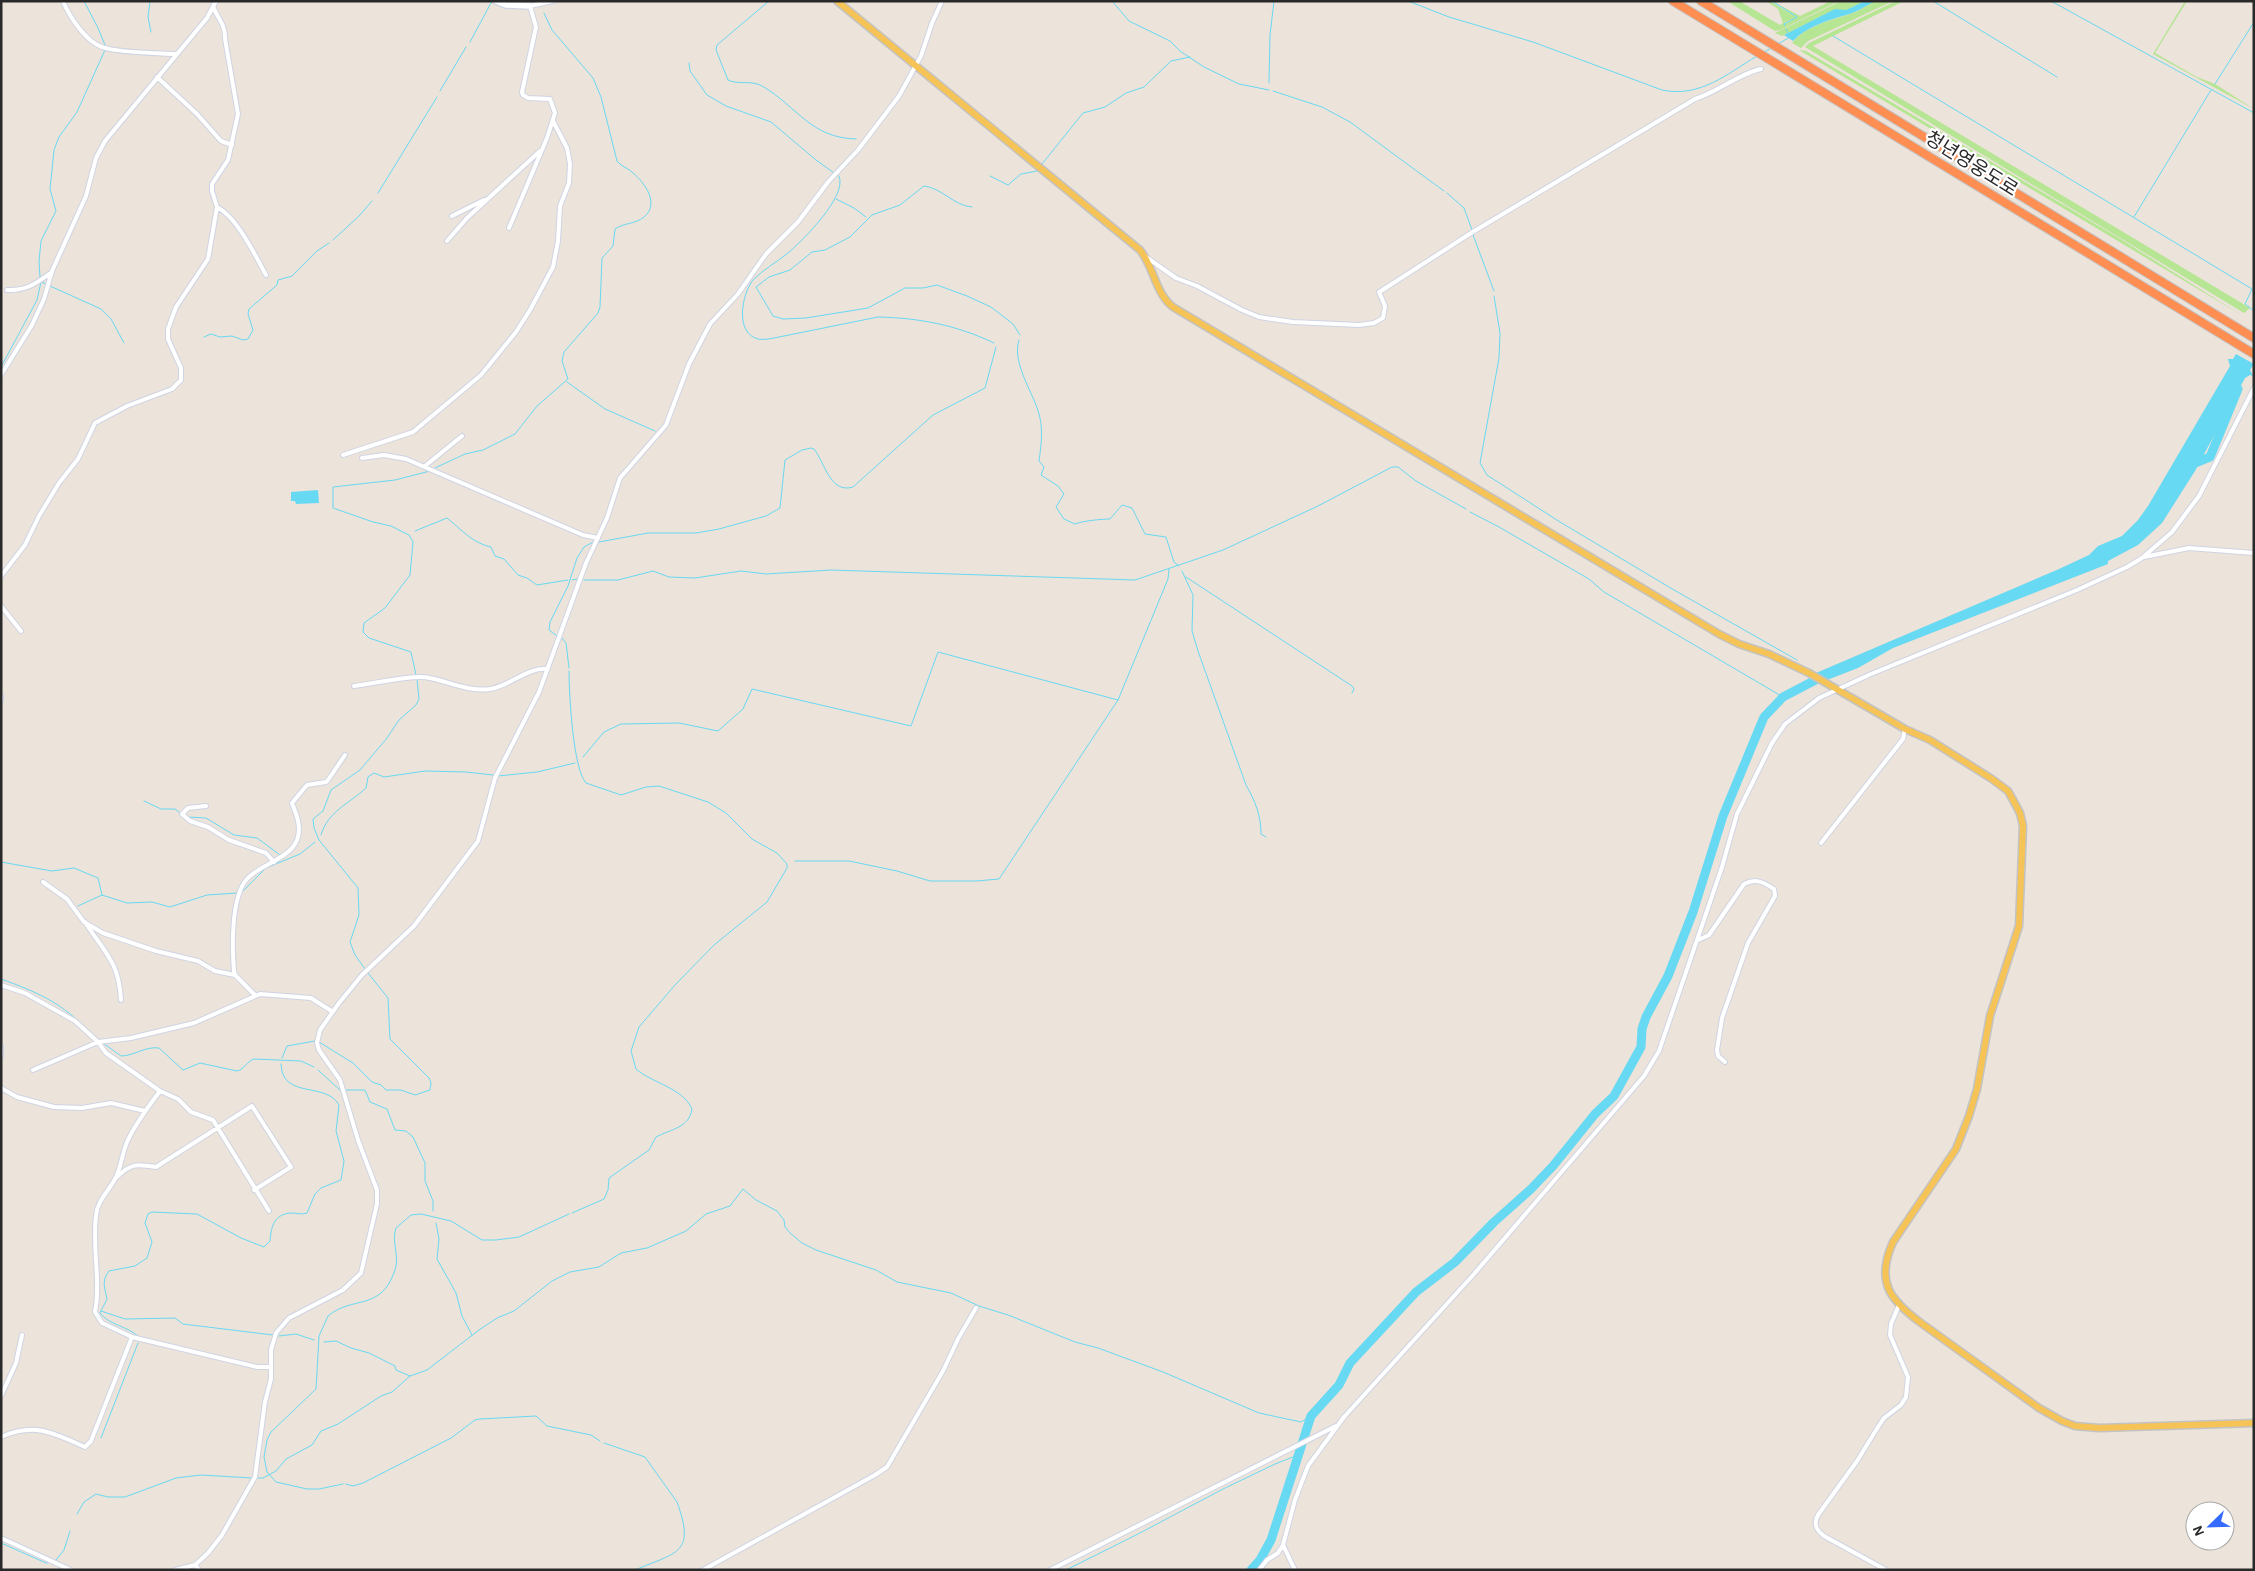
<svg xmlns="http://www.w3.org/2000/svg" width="2255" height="1571" font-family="'Alegreya Sans','Noto Sans KR',sans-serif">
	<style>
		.green { fill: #b6e594 }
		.water { fill: #68d9f2 }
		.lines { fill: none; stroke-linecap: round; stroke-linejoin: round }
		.stream { stroke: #68d9f2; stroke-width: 1 }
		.river { stroke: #68d9f2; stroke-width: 9 }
		.street-casing { stroke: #cfd4e3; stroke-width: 6 }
		.secondary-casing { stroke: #cfd4e3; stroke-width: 8 }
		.primary-casing { stroke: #c3c3c3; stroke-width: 9 }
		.highway-casing { stroke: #c3c3c3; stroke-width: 10 }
		.street { stroke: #fff; stroke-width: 4 }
		.secondary { stroke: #fff; stroke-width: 5.5 }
		.primary { stroke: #f5c356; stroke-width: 6 }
		.highway { stroke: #ff8e52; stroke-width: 8 }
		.labels { text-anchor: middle; stroke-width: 4.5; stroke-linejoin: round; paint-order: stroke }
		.street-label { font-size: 19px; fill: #292929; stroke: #fff }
	</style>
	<rect width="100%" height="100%" fill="#ece3da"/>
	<path class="green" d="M 1727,1 L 1739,1 L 1780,25 L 1783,23 L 1778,9 L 1766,1 L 1770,1 L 1796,17 L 1784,23 L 1785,27 L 1785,24 L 1797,17 L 1772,1 L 1800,16 L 1831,1 L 1839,1 L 1780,30 L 1775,31 Z
		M 1841,1 L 1865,1 L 1846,10 L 1828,13 L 1782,36 L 1775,33 Z
		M 1875,1 L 1893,1 L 1808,41 L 1801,48 L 1792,43 C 1805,27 1827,21 1847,15 C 1856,13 1866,6 1875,1 Z
		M 1896,1 L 1904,1 L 1813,46 L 2250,308 L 2244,313 L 1805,47 L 1809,43 Z
		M 2185,1 L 2187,1 L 2155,53 L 2197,77 L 2215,84 L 2254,109 L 2153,54 Z
		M 1799,50 L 1806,51 L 2119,238 L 2243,316 Z"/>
	<path class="water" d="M 1865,1 L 1875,1 C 1866,6 1855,13 1846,15 C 1828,20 1806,27 1793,41 L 1784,35 L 1835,9 L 1846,10 Z
		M 2236,354 L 2254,364 L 2250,370 L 2253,376 L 2250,375 L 2245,378 L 2195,471 L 2162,523 L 2138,545 L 2108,561 L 2108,564 L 1893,648 L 1858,668 L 1827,680 L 1816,673 L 2059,569 L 2089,555 L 2098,546 L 2122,536 L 2138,520 L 2148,506 L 2230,366 L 2228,359 L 2233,359 Z
		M 318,490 L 319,503 L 296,504 L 295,501 L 291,501 L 291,492 Z"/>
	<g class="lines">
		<path class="stream" d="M 84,1 L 98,28 L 105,45
			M 150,1 L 148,17 L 151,32
			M 769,1 L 717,45 L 716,50 L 728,80 C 738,85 752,80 762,86 C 797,106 810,138 856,139
			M 1112,1 L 1129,21 L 1170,41 L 1180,51 L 1204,67 L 1239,84 L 1269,90
			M 1408,1 L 1449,17 L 1533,42 L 1662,90 C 1700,98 1727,74 1757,56
			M 1772,1 L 1797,17 L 1784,24 L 1785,26
			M 1933,1 L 2057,77
			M 2051,1 L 2254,113
			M 1786,29 L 1788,33
			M 1833,36 L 2252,289 L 2245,304 L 2254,311
			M 470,42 L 492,1
			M 1778,44 L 1790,37
			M 1763,53 L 1773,47
			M 689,63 L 690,71 L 707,95 L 726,106 L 771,122 L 816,160 L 834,173
			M 1269,83 L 1270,35 L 1274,1
			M 2215,84 L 2254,22
			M 440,91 L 466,47
			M 1273,91 L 1322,107 L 1350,122 L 1444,191
			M 1042,164 L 1083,113 L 1105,107 L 1126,93 L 1144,87 L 1171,61 L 1190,57
			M 839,176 C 848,196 803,240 788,253 C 777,262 764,269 754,279 C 742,292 734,333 758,339 C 763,340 769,339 774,338 L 878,317 C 920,318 956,325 994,343
			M 990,176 L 1008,185 L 1021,174 L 1037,171
			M 378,193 L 437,97
			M 1447,193 L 1464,208 L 1472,230
			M 836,199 L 854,208 L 866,217
			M 972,207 C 954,206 942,188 924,186 L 900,205 L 872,215 L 850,237 L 825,250 L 812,252 L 790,270 L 769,277 L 756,287 L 773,316 L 783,319 L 806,318 L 868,308 L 905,288 L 923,288 L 937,285 L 967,296 L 991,307 L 1013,324 L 1020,335
			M 2134,217 L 2211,90
			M 1473,235 L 1494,291
			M 333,240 L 359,216 L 372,201
			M 40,277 L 39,261 L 41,241 L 56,211 L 50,189 L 54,150 L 59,137 L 77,112 L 105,50
			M 50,286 L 101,309 L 111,319 L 124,343
			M 1494,296 L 1500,333 L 1499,358 L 1480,463 L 1487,475 L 1560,522 L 1674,590 L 1797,660
			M 204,337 L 211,334 L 220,337 L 232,336 L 243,340 L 248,339 L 253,330 L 248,314 L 249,309 L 277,285 L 278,280 L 292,276 L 317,251 L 329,243
			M 1019,340 C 1011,364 1035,394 1040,418 C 1043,433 1041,446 1039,461 L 1044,467 L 1041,475 L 1058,486 L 1064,494 L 1056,507 L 1064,519 L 1075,524 C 1082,521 1102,519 1110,519 L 1122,505 L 1132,508 L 1145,534 L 1166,537 L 1174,562 L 1179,566
			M 1,367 L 37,300 L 41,282 L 46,284
			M 567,382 L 605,409 L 655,431
			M 435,468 L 465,454 L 483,450 L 515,434 L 537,406 L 568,379 L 562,361 L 564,352 L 598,313 L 600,307 L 602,258 L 613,246 L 615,229 C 623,223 636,224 644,217 C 660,204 645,183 633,173 C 628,168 622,167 617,161 L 601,97 L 593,78 L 552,30 L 544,13
			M 1470,512 L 1499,527 L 1589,579 L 1604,592 L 1783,697
			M 415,531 L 447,518 C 461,529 472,543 491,547 L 495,556 L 504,559 L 518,575 L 527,578 L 537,585 L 568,580
			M 599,542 L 648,533 L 696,533 L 719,529 L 766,516 L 780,508 L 785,460 L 802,450 L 811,448 L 814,449 C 825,463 830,494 853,487 L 933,415 L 985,388 L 996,347
			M 1182,571 L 1193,595 L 1192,631 L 1198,651 L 1246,785 C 1255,801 1261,815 1261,834 L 1266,837
			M 1186,577 L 1352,686 L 1354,689 L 1352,693
			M 572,580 L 577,579
			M 584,580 L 618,580 L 653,571 L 669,577 L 695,578 L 741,571 L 766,574 L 831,570 L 1135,580 L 1223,550 L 1318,506 L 1392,467 L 1398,467 L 1416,481 L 1466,509
			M 557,636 L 549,630 L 550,622 L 568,586 L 577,558 L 584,547 L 593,542
			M 561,637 L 566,643 L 569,668
			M 569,671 C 569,693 573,769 586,783 L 621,795 L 646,787 L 659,786 L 708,802 L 726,813 L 752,839 L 777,853 L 787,864 L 787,868 L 767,902 L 714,945 L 675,985 L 639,1027 L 631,1051 L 636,1069 C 652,1083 683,1088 692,1109 C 689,1128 671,1129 656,1137 L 649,1150 L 609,1178 L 608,1190 L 604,1199 L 572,1213
			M 416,675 L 411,652 L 369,638 L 363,632 L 364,623 L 385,608 L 410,575 L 413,542 L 409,535 L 391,526 L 373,522 L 333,508 L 333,487 L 395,480 L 430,471
			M 583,757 L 604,732 L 621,724 L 679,723 L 718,731 L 743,709 L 752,689 L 911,726 L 938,652 L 1118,700
			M 498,776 L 537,772 L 575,763
			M 144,801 L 161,809 L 175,809 L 180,813
			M 188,817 L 206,818 L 234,835 L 257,838 L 280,855
			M 321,835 C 327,812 350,803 366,788 L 368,777 L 374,773 L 384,777 L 425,771 L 466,772 L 493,775
			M 795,861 L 849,861 L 897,871 L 930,881 L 976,881 L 999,879 L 1118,700 L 1168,579 L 1169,569
			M 1,862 L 52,871 L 74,868 L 98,878 L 102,895
			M 243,891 L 266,868 L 300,854 L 315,842
			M 78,906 L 102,895 L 127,903 L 152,902 L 170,907 L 207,895 L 237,893
			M 365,969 L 355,955 L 350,942 L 359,915 L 358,888 L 319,840 L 314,828 L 313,819 L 323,811 L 331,790 L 360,770 L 387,738 L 399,720 L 416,705 L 419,699 L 417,679
			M 1,979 C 37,992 63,1003 89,1032
			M 319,1042 L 353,1063 L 372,1082 L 381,1085 L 386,1090 L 401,1090 L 415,1095 L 430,1090 L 431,1083 L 429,1078 L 390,1039 L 388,998 L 368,973
			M 103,1043 L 121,1056 C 134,1056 145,1046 159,1048 L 183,1070 L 200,1063 L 237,1071 C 245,1069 246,1062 254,1059 L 301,1061 L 314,1067
			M 282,1058 L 287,1046 L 315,1041
			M 318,1070 L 341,1091
			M 345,1090 L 365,1090 L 370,1102 L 387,1109 L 395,1130 L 406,1131 L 413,1137 L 425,1163 L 425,1181 L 433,1201 L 433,1211
			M 436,1223 L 439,1239 L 437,1259 L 456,1293 L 462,1316 L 472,1335
			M 101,1311 L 125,1319 L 175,1318 L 183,1324 L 273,1335
			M 138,1336 C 127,1326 109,1325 100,1313 L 107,1299 C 105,1288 101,1281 109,1271 L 135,1266 L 147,1258 L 152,1242 L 145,1223 L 148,1214 L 152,1212 L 197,1214 L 241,1238 L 264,1247 L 270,1241 C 271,1227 274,1214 291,1213 C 297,1213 301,1215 307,1213 L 315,1194 L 321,1188 L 341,1180 L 344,1161 L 336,1131 L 339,1105 C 326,1081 282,1100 281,1064
			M 279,1336 L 296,1334 L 314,1340
			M 324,1342 L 336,1341 L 351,1348 L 369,1353 L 395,1366 L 396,1370 L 410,1376
			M 101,1438 L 138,1343
			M 604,1443 L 645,1457 L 677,1502 C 696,1554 677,1552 635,1570
			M 258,1478 L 263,1478 L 276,1471 L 286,1459 L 312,1445 L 321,1431 L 338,1424 L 381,1396 L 392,1392 L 410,1376 L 427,1370 L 479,1330 L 497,1318 L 514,1311 L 552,1281 L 570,1272 L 599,1267 L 621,1253 L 647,1248 L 686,1231 L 706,1214 L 730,1206 L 743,1189 L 756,1200 L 777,1211 L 784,1220 L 785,1227 L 790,1233 L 802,1243 L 816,1250 L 876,1270 L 897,1282 L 951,1293 L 979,1306 L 1008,1315 L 1075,1342 L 1098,1348 L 1163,1372 L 1259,1413 L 1301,1422 L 1311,1416
			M 343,1484 L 319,1489 L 307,1489 L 276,1482 L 267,1472 L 264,1457 L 267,1440 L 271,1432 L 316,1389 L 319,1336 L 328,1316 C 353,1295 381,1312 395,1270 C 400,1256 391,1242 396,1228 L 411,1215 L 421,1214 L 451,1221 L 482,1240 L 496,1240 L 519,1237 L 569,1214
			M 346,1484 L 353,1486 L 363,1483 L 451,1438 L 475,1420 L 480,1419 L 536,1416 L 547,1426 L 591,1435 L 600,1441
			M 77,1514 L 84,1502 L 96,1494 L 108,1497 L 125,1497 L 176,1478 L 201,1475 L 252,1478
			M 1,1543 L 46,1563 L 50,1562
			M 56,1560 L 64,1550 L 70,1531
			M 549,1570 L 555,1570
			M 1066,1570 L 1138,1534 L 1223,1489 L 1275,1464 L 1298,1455"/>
		<path class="river" d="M 2190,465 L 2210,457 L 2238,389
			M 1251,1570 L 1260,1560 L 1271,1540 L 1311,1416 L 1339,1385 L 1350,1363 L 1416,1292 L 1455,1262 L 1494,1222 L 1531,1189 L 1553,1166 L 1595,1114 L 1614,1096 L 1641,1047 L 1642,1029 L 1646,1017 L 1668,976 L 1693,912 L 1723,816 L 1764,717 L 1783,697 L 1825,675"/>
		<defs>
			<path id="street" d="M 63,1 C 69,16 86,42 102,47 C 118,53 157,53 175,54
				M 157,77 L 197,114 L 221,141 L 232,145
				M 217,207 C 237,217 255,255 266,275
				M 452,216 L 484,200
				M 509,228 L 547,138 L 555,113 L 550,99 L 528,98 L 523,95 L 522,92 L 536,27 L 530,6 L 553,1
				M 447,241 L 467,218 L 540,151
				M 1146,257 L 1176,278 L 1197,286 L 1242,310 L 1259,317 L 1293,322 L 1359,325 L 1374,323 L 1383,318 L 1385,306 L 1379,292 L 1381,291 L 1471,233 L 1695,99 C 1718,92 1738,74 1761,69
				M 7,290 C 26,291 37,283 52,272
				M 1,375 L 32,325 L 44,299 L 52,271 L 86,196 L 96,158 L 105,141 L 207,18 L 216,1
				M 343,455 L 413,432 L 481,375 L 516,332 L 530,310 L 553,267 L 558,241 L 560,206 L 569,183 L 570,164 L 567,148 L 553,121
				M 362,458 L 384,455 L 406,459 L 583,535 L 598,538
				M 425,466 L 462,436
				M 2144,557 L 2189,548 L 2254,553
				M 1,576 L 25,545 L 39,516 L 59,483 L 78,459 L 95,423 L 127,406 L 172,389 L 181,380 L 181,368 L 168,339 L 168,329 L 176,307 L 208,259 L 217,207 L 212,191 L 212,184 L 228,160 L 238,114 L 225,39 C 226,25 217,18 213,6
				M 1,606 L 21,631
				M 354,686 C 373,684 413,674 430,678 C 449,682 470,692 490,689 C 510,686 528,667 547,669
				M 1,696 L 1,700
				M 206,806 L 188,808 L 182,814 L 190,821 L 208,827 L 229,840 L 266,853 L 274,862
				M 1821,843 L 1903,739 L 1905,729
				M 43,882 L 67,899 L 84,922 L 103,933 L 156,951 L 198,961 L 215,971 L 235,975
				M 85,922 C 104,952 119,961 121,1000
				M 1698,940 L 1709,935 L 1744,884 C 1756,878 1763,882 1774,889 L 1775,896 L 1748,943 L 1722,1018 L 1717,1050 L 1718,1056 L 1725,1062
				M 1,985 L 25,993 L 75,1021 L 98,1042 L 106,1053 L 160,1091 C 148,1107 135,1124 127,1142 C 122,1154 121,1168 115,1179 C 108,1192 97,1201 96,1216 C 92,1248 101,1281 95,1312 L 102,1323 L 132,1337 L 91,1441 L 85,1447 C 53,1433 36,1422 1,1437
				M 255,995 L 235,975 L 234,971 C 232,947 231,899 246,880 C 263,860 306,858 298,821 C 297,815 294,809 292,803 L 307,785 L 326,782 L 328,780 L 345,755
				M 1,1047 L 1,1056
				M 33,1070 L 98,1042 L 131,1038 L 194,1023 L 260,994 L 311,998 L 333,1012
				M 1,1088 L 17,1097 L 54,1107 L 82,1108 L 111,1103 L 145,1111
				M 160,1091 L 178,1099 L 191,1112 L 213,1120 L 269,1211
				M 117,1177 C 131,1163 137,1164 156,1167 L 252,1106 L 291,1167 L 254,1190
				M 132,1337 L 257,1367 L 271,1367
				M 1,1396 L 16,1363 L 22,1335
				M 1,1538 L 71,1570
				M 1283,1545 L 1295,1570
				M 195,1565 L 208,1553 L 222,1535 L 255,1477 L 265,1402 L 271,1379 L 271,1350 L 276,1333 L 289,1318 L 343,1290 L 361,1273 L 377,1204 L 377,1190 L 358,1140 L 340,1080 L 319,1050 L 317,1043 L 320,1030 L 339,1003 L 362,975 L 414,926 L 478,841 L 495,778 L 539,692 L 586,563 L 607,518 L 620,478 L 666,425 L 689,364 L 710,324 L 738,294 L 766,254 L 798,222 L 828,182 L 858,150 L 899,96 L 921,56 L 932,23 L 942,1
				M 175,1570 L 195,1565 L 199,1570
				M 703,1570 L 875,1475 L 887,1467 L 943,1371 L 958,1339 L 976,1308
				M 1050,1570 L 1336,1426
				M 1259,1570 L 1267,1560 L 1278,1553 L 1283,1545 L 1295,1500 L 1308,1466 L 1344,1417 L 1474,1274 L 1644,1076 L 1659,1051 L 1722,867 L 1737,814 L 1772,743 L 1785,724 L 1819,698 L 1871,674 L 2077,590 L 2127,567 L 2142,558 L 2172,532 L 2199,496 L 2254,388
				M 1886,1570 L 1824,1536 C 1816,1530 1813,1524 1818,1515 L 1857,1461 L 1878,1427 L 1884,1418 L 1901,1405 L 1906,1397 L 1908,1377 L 1890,1335 L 1891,1324 L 1899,1305"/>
			<path id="secondary" d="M 496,1 L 506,5 L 530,6"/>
			<path id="primary" d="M 837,1 L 1140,250 C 1154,267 1155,293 1173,307 L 1719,634 L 1739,644 L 1769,654 L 1809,673 L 1905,729 L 1930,740 L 1992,779 L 2008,791 L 2013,800 L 2020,813 L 2023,826 L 2019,926 L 1990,1016 L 1977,1089 L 1969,1116 L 1956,1149 L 1893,1242 C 1875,1282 1890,1300 1921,1323 L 2039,1408 L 2062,1421 L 2075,1426 L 2099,1428 L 2254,1423"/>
			<path id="highway" d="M 1673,1 L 2254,354
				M 1701,1 L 2254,338"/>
		</defs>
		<use href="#street" class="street-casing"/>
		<use href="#secondary" class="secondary-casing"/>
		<use href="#primary" class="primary-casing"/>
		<use href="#highway" class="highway-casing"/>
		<use href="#street" class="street"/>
		<use href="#secondary" class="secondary"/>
		<use href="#primary" class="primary"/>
		<use href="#highway" class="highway"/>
	</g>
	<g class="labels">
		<g class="street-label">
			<text transform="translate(1972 163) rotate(32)" y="7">청년영웅도로</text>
		</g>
	</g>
	<rect width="2255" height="1571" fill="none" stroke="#292929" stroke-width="5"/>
	<g transform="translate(2210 1526) rotate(247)"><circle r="24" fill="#ffffff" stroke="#a9a9a9"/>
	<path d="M0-4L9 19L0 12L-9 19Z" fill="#346aff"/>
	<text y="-8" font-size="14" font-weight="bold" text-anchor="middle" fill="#292929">N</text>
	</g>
</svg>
